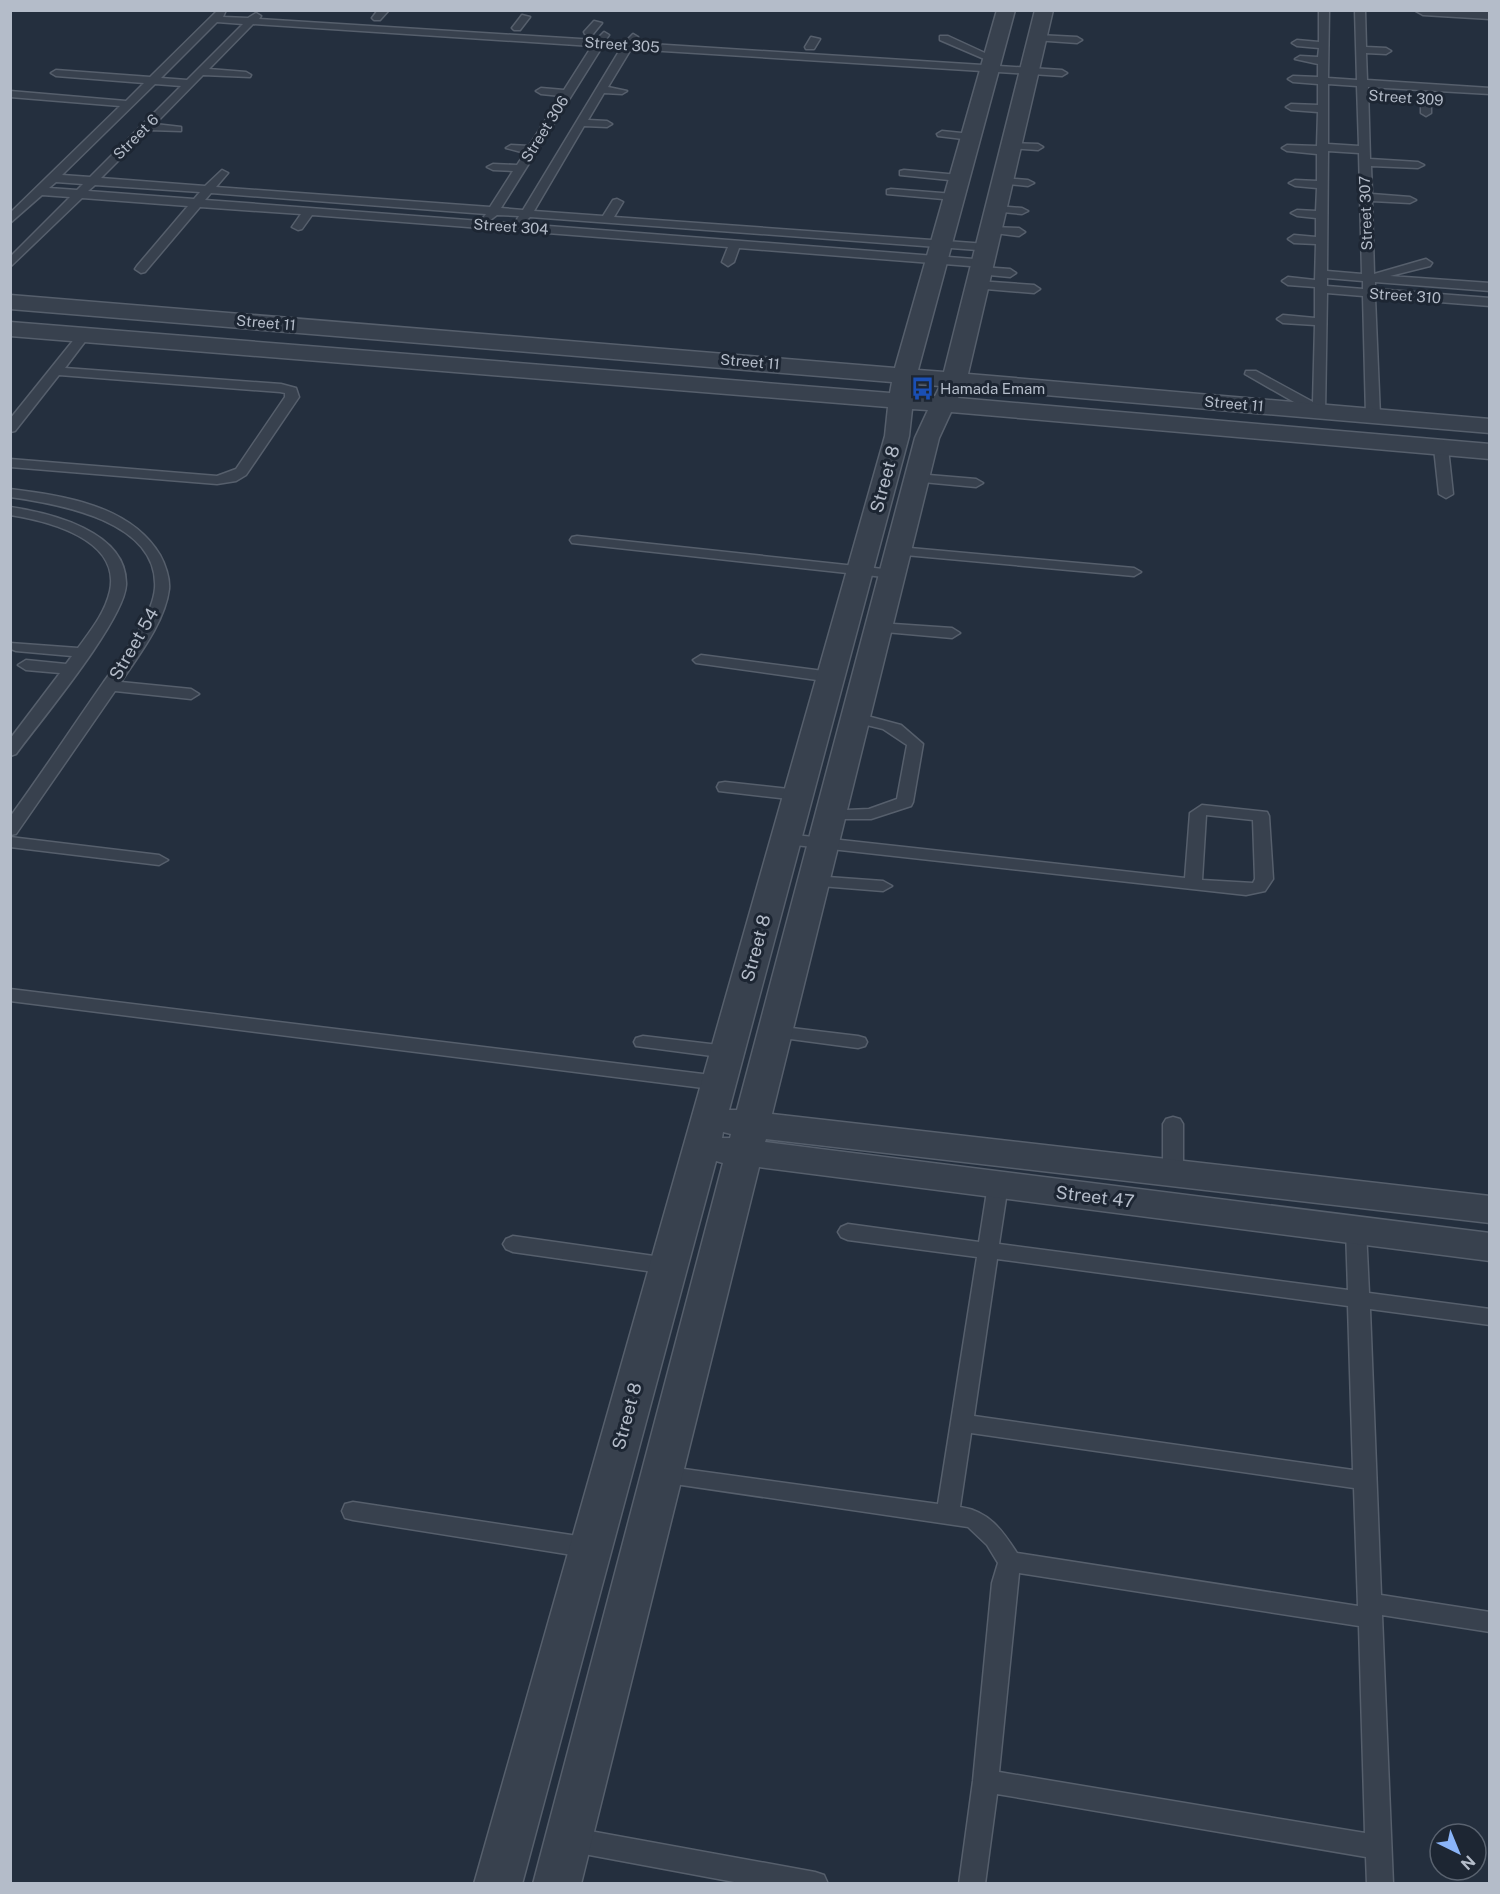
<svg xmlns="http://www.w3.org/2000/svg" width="1500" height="1894" font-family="'Public Sans',sans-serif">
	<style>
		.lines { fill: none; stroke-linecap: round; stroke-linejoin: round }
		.lane-casing { stroke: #565f6c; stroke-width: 3 }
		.street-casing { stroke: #565f6c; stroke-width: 3 }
		.lane { fill: #38414e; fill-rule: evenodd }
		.street { fill: #38414e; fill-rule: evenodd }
		.labels { text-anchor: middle; stroke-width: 6; stroke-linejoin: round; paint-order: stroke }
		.far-street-label { font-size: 15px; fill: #b4bcc9; stroke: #1d2633 }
		.far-poi-label { font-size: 15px; fill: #b4bcc9; stroke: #1d2633; text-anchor: start }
		.street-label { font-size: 18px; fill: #b4bcc9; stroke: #1d2633 }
	</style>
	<rect width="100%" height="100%" fill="#242f3e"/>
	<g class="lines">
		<defs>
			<path id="lane" d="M 218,10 L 226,10 L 223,17 L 248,18 L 256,13 L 261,16 L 259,19 L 596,40 L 604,32 L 609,35 L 605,41 L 625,42 L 633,34 L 638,37 L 635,43 L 1062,70 L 1067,73 L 1062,76 L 631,49 L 608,87 L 627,91 L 622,94 L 604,93 L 588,120 L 607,121 L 612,124 L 607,127 L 584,126 L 534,211 L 603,216 L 613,200 L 617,199 L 623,202 L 614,217 L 987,244 L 993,248 L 991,251 L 530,217 L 522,224 L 987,260 L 989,263 L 983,267 L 739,248 L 734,262 L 728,266 L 722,262 L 728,247 L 312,215 L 302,229 L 298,230 L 292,227 L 301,214 L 200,207 L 145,272 L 141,273 L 135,269 L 137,266 L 188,206 L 82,198 L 10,267 L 10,257 L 70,197 L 42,195 L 10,223 L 10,213 L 120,106 L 10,97 L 10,91 L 126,101 L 144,83 L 56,76 L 51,73 L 56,70 L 150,77 ZM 217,22 L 243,24 L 187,80 L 161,78 ZM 253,24 L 592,46 L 564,90 L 541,88 L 536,91 L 541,94 L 561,96 L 529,146 L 511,145 L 506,148 L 525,153 L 517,165 L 493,164 L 487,167 L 493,170 L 513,171 L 490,207 L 216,187 L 228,173 L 222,170 L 205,186 L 101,178 L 149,130 L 181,131 L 181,127 L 155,124 L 203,75 L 250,77 L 251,75 L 246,72 L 209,69 ZM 602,47 L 621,48 L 523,210 L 501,208 ZM 155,84 L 181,86 L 90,177 L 62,175 ZM 56,182 L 83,184 L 77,190 L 49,188 ZM 95,185 L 200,192 L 194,199 L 88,191 ZM 211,193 L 486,214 L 483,218 L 489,221 L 497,215 L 519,216 L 516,221 L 521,224 L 205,200 Z
				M 378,10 L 389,10 L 380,20 L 374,20 L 372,18 Z
				M 1319,10 L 1329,10 L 1328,78 L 1357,80 L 1355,10 L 1365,10 L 1366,47 L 1386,48 L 1391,51 L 1386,54 L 1366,53 L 1367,80 L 1490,88 L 1490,94 L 1368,87 L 1370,159 L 1418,162 L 1424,165 L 1418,168 L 1371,166 L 1372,194 L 1410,197 L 1416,200 L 1410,203 L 1372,201 L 1374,274 L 1426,259 L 1432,263 L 1430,266 L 1390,276 L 1490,283 L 1490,291 L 1375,282 L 1375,289 L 1490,298 L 1490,306 L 1375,297 L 1380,416 L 1373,420 L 1366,416 L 1363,296 L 1327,293 L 1325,414 L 1315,414 L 1245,374 L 1246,371 L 1256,371 L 1313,402 L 1315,325 L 1283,323 L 1277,319 L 1283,315 L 1315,318 L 1315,287 L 1288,285 L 1282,281 L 1288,277 L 1315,280 L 1316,244 L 1294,243 L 1288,239 L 1294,235 L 1316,237 L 1316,218 L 1297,216 L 1291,213 L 1297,210 L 1316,211 L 1317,188 L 1295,186 L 1289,183 L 1295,180 L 1317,181 L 1317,154 L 1287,151 L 1282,148 L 1287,145 L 1317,146 L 1318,112 L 1291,110 L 1286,107 L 1291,104 L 1318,105 L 1318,84 L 1293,82 L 1288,79 L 1293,76 L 1318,77 L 1318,64 L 1295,59 L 1300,56 L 1318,57 L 1319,48 L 1297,46 L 1292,43 L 1297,40 L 1319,42 ZM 1328,84 L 1357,86 L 1359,146 L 1328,144 ZM 1328,151 L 1359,153 L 1362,274 L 1327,271 ZM 1327,278 L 1363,281 L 1363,289 L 1327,286 Z
				M 522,15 L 530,17 L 520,30 L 514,30 L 512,28 Z
				M 594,21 L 602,23 L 593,34 L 585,34 L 584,32 Z
				M 1038,35 L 1077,37 L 1082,40 L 1077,43 L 1034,40 L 1034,36 Z
				M 940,36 L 948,36 L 998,59 L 989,61 L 940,40 Z
				M 811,37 L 820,39 L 814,49 L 806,49 L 805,47 Z
				M 1426,96 L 1431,99 L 1431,113 L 1426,116 L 1421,113 L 1421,99 Z
				M 942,131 L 971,134 L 976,137 L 971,140 L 938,136 L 937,134 Z
				M 1012,143 L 1038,144 L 1043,147 L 1038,150 L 1008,148 L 1007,146 Z
				M 904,170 L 959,175 L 965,178 L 959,181 L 900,175 L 900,171 Z
				M 1003,178 L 1028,180 L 1034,183 L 1028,186 L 999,183 L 999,179 Z
				M 891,189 L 954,194 L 960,197 L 954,200 L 887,194 L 887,190 Z
				M 996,206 L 1022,208 L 1028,211 L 1022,214 L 992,211 L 992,207 Z
				M 991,227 L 1019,228 L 1025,232 L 1019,236 L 987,232 L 985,230 Z
				M 982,267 L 1010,269 L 1016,273 L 1010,277 L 978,274 L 978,268 Z
				M 978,281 L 1034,285 L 1040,289 L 1034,293 L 974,288 L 974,282 Z
				M 84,331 L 90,335 L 65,368 L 281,384 L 296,388 L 299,397 L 246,475 L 236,481 L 217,484 L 10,467 L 10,459 L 217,476 L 236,469 L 285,397 L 285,393 L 280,392 L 59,375 L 15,431 L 10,432 L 10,419 L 80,332 Z
				M 1441,444 L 1448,448 L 1453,494 L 1446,498 L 1439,494 L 1434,448 Z
				M 917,474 L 976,479 L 983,483 L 976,487 L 912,481 L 912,475 Z
				M 10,489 C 64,496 130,505 160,555 C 165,564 170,578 169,589 C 165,622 138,656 121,682 L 191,689 L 199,694 L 191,699 L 115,691 L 16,834 L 10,835 L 10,817 C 42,773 73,726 103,683 C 119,661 153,617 155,588 C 159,521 59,504 10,497 Z
				M 10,507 C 50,513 128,531 126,585 C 124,621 41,720 16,754 L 10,756 L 10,739 L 60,673 L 26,670 L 18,665 L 26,660 L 66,664 L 72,656 L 16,651 L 11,649 L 10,643 L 78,648 C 91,630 105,613 110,591 C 121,539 48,521 10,515 Z
				M 577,536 L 893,570 L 900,574 L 893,578 L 572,543 L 570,540 L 572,537 Z
				M 899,547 L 1134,568 L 1141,572 L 1134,576 L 894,554 L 892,551 Z
				M 879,623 L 952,628 L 960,633 L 952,638 L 874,631 L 871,628 Z
				M 701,655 L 831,672 L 839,677 L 831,682 L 696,663 L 693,660 Z
				M 856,713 L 901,725 L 923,744 L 913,802 L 911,806 L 871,819 L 825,819 L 823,815 L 825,811 L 869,809 L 897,799 L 907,745 L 883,729 L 850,721 L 848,718 Z
				M 725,782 L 798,790 L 806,795 L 798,800 L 719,791 L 717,787 L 719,783 Z
				M 1202,805 L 1267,812 L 1269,816 L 1273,879 L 1265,891 L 1246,895 L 786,844 L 777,839 L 786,834 L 1185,878 L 1190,813 ZM 1206,815 L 1253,820 L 1255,879 L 1253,883 L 1202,880 Z
				M 10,837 L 159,855 L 168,860 L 159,865 L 10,847 Z
				M 814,876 L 883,881 L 892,886 L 883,891 L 808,885 L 805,881 Z
				M 10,989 L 719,1076 L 726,1078 L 729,1083 L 726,1088 L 719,1090 L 10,1001 Z
				M 775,1026 L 858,1036 L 865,1038 L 867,1042 L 865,1046 L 858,1048 L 768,1036 L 766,1032 L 768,1028 Z
				M 643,1036 L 727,1046 L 734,1047 L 736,1052 L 734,1057 L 727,1058 L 636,1046 L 634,1042 L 636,1038 Z
				M 1173,1117 L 1180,1119 L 1183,1124 L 1183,1173 L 1180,1178 L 1166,1178 L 1163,1173 L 1163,1124 L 1166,1119 Z
				M 998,1178 L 1005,1180 L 1008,1185 L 999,1244 L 1348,1290 L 1346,1230 L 1349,1225 L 1356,1222 L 1363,1225 L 1366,1230 L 1369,1293 L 1490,1309 L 1490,1325 L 1370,1309 L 1381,1595 L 1490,1612 L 1490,1632 L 1382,1615 L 1393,1884 L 1367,1884 L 1366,1857 L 997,1794 L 985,1884 L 959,1884 L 973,1781 L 992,1583 L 998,1563 L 987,1545 L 968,1527 L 654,1481 L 651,1475 L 654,1469 L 662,1466 L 938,1504 L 977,1257 L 848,1240 L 841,1237 L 838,1232 L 841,1227 L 848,1224 L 979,1242 L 988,1185 L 991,1180 ZM 997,1259 L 1348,1306 L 1353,1470 L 974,1416 ZM 971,1433 L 1354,1488 L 1358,1606 L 1017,1553 C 1002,1530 989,1511 960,1507 ZM 1019,1573 L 1359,1626 L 1365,1833 L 999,1772 Z
				M 513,1236 L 668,1258 L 675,1261 L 678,1266 L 675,1271 L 668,1274 L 513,1252 L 506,1249 L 503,1244 L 506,1239 Z
				M 353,1502 L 591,1538 L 599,1541 L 603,1548 L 599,1555 L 591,1558 L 353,1520 L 345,1518 L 342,1511 L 345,1504 Z
				M 568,1827 L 815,1872 L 824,1875 L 828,1884 L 745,1884 L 568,1851 L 559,1847 L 555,1839 L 559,1831 Z"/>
			<path id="street" d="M 997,10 L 1015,10 L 918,370 L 944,372 L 1035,10 L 1053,10 L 968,374 L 1490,419 L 1490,433 L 963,388 L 958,398 L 1490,444 L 1490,459 L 951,412 L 939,438 L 772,1114 L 1490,1196 L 1490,1223 L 766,1139 L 765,1142 L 1490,1233 L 1490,1261 L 759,1167 L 581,1884 L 533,1884 L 723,1163 L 716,1161 L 522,1884 L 474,1884 L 885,436 L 888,407 L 10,336 L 10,322 L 890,393 L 892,382 L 10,309 L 10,295 L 895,368 ZM 915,384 L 940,386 L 935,396 L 914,395 ZM 912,409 L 928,410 L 915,438 L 737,1110 L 729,1110 L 909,436 ZM 723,1132 L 731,1134 L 730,1138 L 722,1138 Z
				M 1414,10 L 1490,10 L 1490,19 L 1423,15 Z"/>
		</defs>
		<use href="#lane" class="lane-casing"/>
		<use href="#street" class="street-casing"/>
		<use href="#lane" class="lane"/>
		<use href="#street" class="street"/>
	</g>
	<defs>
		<symbol id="bus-bare" viewBox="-9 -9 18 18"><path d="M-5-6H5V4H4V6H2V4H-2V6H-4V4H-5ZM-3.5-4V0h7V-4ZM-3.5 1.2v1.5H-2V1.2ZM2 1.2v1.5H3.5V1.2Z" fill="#1a4fb4" stroke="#1d2633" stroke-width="2.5" paint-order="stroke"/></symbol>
	</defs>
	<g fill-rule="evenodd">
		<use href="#bus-bare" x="906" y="372" width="33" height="33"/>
	</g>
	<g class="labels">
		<g class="far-street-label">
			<text transform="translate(622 45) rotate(4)" y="5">Street 305</text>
			<text transform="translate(1406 98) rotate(4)" y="5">Street 309</text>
			<text transform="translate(545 129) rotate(-58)" y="5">Street 306</text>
			<text transform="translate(136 137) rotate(-45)" y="5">Street 6</text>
			<text transform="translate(1366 213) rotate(-92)" y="5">Street 307</text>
			<text transform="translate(511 227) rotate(4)" y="5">Street 304</text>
			<text transform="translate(1405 296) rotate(4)" y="5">Street 310</text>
			<text transform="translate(266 323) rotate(5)" y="5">Street 11</text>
			<text transform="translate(750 362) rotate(5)" y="5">Street 11</text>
			<text transform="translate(1234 404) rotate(5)" y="5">Street 11</text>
		</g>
		<g class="far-poi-label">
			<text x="940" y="394">Hamada Emam</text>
		</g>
		<g class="street-label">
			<text transform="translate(885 479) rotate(-75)" y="6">Street 8</text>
			<text transform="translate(134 644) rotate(-60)" y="6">Street 54</text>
			<text transform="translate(756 948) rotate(-75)" y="6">Street 8</text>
			<text transform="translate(1095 1197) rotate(7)" y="6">Street 47</text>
			<text transform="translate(627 1416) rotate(-75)" y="6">Street 8</text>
		</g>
	</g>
	<rect width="1500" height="1894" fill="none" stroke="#b4bcc9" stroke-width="24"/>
	<g transform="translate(1458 1852) rotate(137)"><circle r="28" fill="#1d2633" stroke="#59626f" stroke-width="1.5"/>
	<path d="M0-4.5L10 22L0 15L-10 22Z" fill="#8ab4f8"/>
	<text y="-9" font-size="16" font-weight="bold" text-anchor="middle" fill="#b4bcc9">N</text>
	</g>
</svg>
